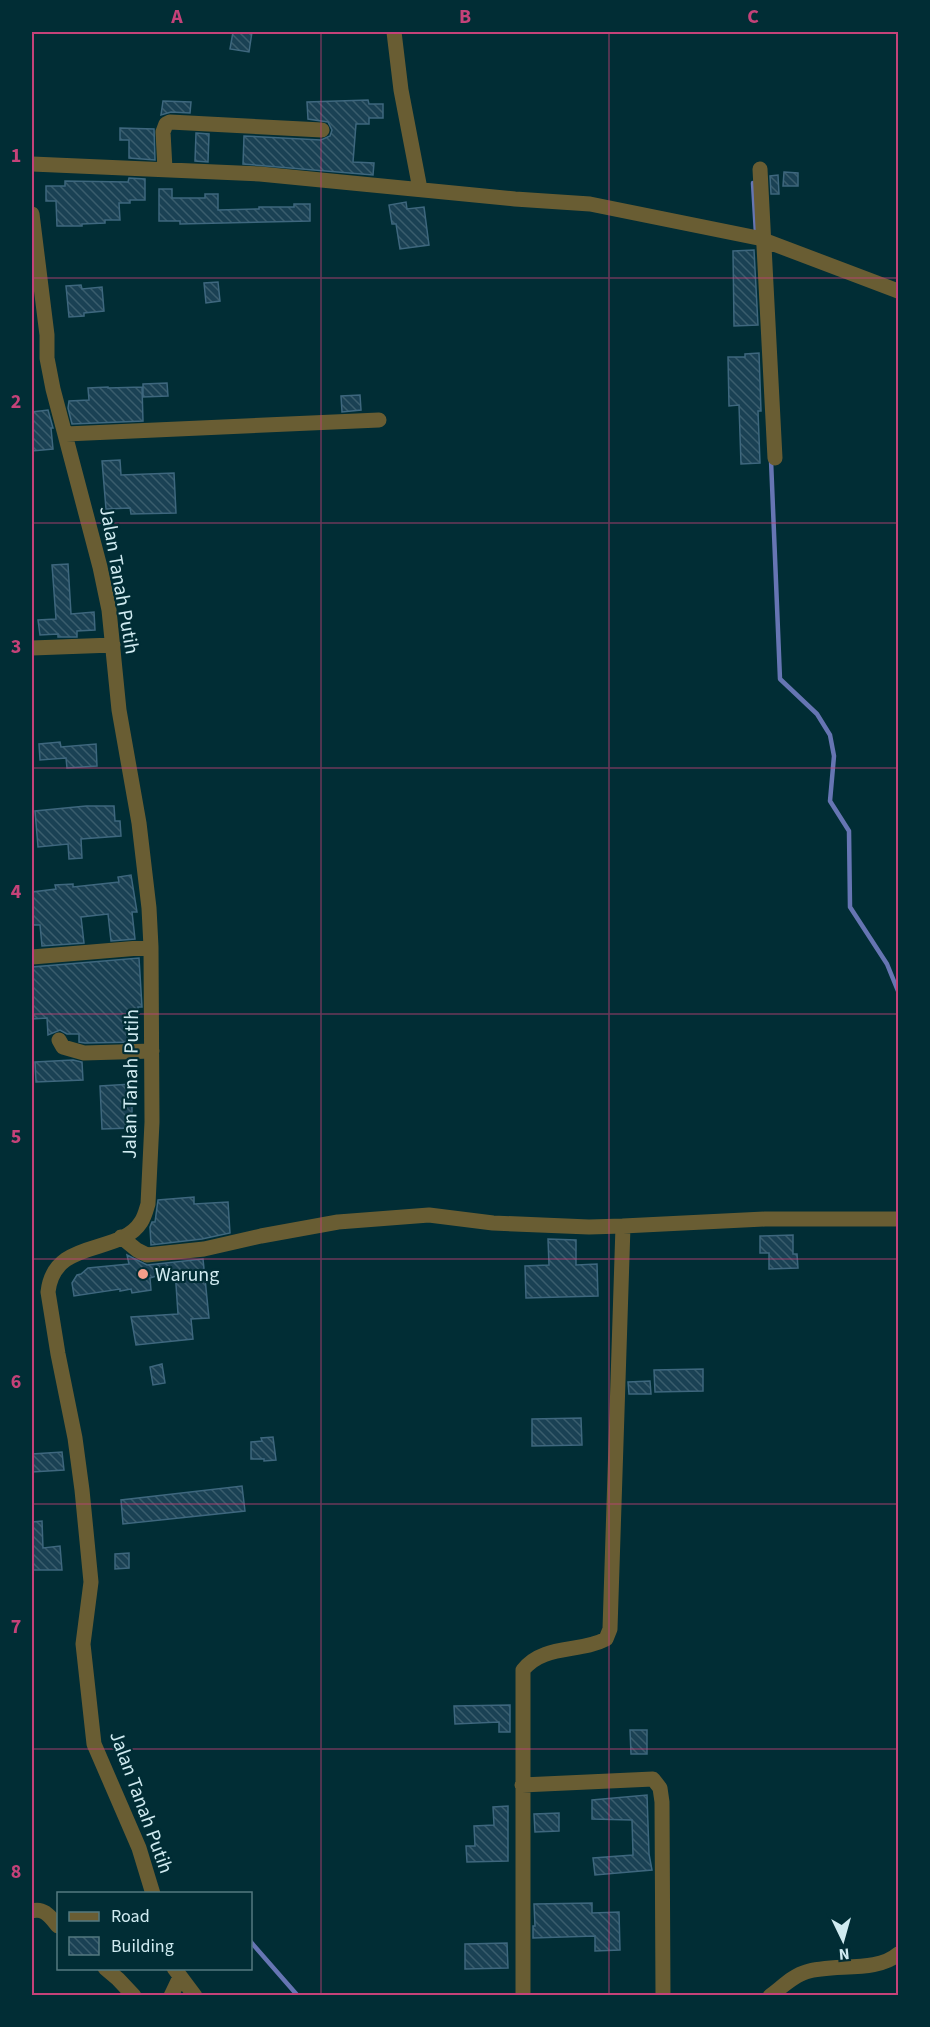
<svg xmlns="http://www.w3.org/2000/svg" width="930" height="2027" font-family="'Source Sans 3',sans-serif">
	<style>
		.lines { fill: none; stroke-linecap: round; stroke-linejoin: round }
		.stream { stroke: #6675b3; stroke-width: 4.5 }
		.building { fill: url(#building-back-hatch); stroke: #3e677e; stroke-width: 1.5 }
		.minor { stroke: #695d33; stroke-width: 15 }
		.grid { fill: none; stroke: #c54279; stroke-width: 1.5; stroke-opacity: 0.55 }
		.poi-dot { fill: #f49e8a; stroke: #012d35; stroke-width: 2 }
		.labels { text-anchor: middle; stroke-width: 4.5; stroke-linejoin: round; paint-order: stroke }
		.street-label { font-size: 20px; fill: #d0ebf1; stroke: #012d35 }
		.poi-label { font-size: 20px; fill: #d0ebf1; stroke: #012d35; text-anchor: start }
		.neatline { fill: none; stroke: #c54279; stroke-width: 2 }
		.grid-label { font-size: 20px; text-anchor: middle; font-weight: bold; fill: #c54279 }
	</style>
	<defs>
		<pattern id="building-back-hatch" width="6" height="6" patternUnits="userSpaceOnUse" patternTransform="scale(1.5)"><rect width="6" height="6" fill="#1a4154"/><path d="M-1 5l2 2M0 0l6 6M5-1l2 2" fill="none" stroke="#3a5d6d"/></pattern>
	</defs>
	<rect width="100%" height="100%" fill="#012d35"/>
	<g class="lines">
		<path class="stream" d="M 753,183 L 756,234
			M 771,460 L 780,679 L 817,714 L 830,735 L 834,756 L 830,801 L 849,831 L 850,907 L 887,964 L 898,991
			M 250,1941 L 298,1996"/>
	</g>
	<path class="building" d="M 233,32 L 252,32 L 249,52 L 230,49 Z
		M 368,100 L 369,104 L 383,104 L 383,118 L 369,118 L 369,124 L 356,124 L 353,162 L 374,163 L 373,175 L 243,164 L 244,136 L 321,140 L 330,136 L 332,130 L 328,122 L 308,119 L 307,102 Z
		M 163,101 L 191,102 L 190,113 L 171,112 L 161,115 Z
		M 120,128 L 154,129 L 155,160 L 129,158 L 129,140 L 120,140 Z
		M 196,133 L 209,134 L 208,162 L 195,161 Z
		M 784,172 L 798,173 L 798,186 L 783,186 Z
		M 778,175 L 779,194 L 771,194 L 770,176 Z
		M 129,178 L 145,179 L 145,200 L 130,200 L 130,203 L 119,203 L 120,220 L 105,220 L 105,223 L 82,224 L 82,226 L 57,226 L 56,201 L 46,201 L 46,186 L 65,186 L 65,181 L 128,182 Z
		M 159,189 L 172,189 L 172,198 L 205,198 L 205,194 L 218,194 L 218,210 L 259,209 L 259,207 L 294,207 L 294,204 L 310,204 L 310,221 L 180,224 L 180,221 L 159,221 Z
		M 406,202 L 407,209 L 424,207 L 429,245 L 400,249 L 396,224 L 392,224 L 389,205 Z
		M 754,250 L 758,325 L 734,326 L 733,251 Z
		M 218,282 L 220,301 L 206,303 L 204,283 Z
		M 81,285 L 82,289 L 102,287 L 104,311 L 84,313 L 84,316 L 69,317 L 66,286 Z
		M 759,353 L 761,411 L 758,411 L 760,463 L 741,464 L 739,405 L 729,406 L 728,357 L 745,357 L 745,354 Z
		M 167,383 L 168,396 L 143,397 L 143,384 Z
		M 108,387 L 108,388 L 142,387 L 143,421 L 72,424 L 68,408 L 69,401 L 89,400 L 88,388 Z
		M 360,395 L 361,410 L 342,412 L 341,396 Z
		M 48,410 L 53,428 L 51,428 L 53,449 L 32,451 L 32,412 Z
		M 120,460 L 121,475 L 174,473 L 176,513 L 131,514 L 130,508 L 106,509 L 102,461 Z
		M 68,564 L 71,614 L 94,612 L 95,630 L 77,631 L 77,637 L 58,637 L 58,634 L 40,635 L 38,620 L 56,619 L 52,565 Z
		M 60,742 L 61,747 L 96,744 L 97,766 L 67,768 L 66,758 L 40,760 L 39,744 Z
		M 86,806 L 114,806 L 115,821 L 120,821 L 121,836 L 81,839 L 82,858 L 69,859 L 68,844 L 38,847 L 35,811 Z
		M 131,875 L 137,912 L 132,912 L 135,939 L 111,941 L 108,914 L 81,917 L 84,943 L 42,946 L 40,925 L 32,925 L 32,892 L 56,889 L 55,885 L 73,884 L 73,887 L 119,882 L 118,877 Z
		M 139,958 L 142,1007 L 138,1007 L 139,1028 L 135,1029 L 135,1042 L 85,1043 L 79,1042 L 79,1034 L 67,1034 L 60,1030 L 48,1035 L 47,1018 L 32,1019 L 32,967 Z
		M 73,1060 L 82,1062 L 83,1080 L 36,1082 L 35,1062 Z
		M 132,1084 L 132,1128 L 102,1129 L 100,1086 Z
		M 194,1197 L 194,1204 L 228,1202 L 230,1233 L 202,1239 L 151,1245 L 150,1227 L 152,1222 L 155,1222 L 158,1200 Z
		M 793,1235 L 793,1254 L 797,1254 L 798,1268 L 769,1269 L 769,1253 L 760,1253 L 760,1236 Z
		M 548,1239 L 576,1240 L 576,1265 L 597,1264 L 598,1296 L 526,1298 L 525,1266 L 549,1265 Z
		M 127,1255 L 147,1265 L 203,1259 L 209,1318 L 191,1319 L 193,1339 L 136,1345 L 131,1317 L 178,1314 L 175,1270 L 150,1278 L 151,1290 L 132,1293 L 131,1289 L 120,1291 L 120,1289 L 74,1296 L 72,1283 L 77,1275 L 81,1274 L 88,1268 L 129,1264 Z
		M 162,1364 L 165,1383 L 153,1385 L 150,1367 Z
		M 703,1369 L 703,1391 L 655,1392 L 654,1370 Z
		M 650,1381 L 651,1394 L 629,1394 L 628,1382 Z
		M 581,1418 L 582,1445 L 532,1446 L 532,1419 Z
		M 273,1437 L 276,1460 L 264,1461 L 264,1459 L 251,1459 L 251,1442 L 262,1441 L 261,1438 Z
		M 62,1452 L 64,1470 L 32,1472 L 32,1454 Z
		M 242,1486 L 245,1511 L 123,1524 L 121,1500 Z
		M 42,1521 L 43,1548 L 60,1546 L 62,1570 L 32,1570 L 32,1522 Z
		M 129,1553 L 129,1568 L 115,1569 L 115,1554 Z
		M 510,1705 L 510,1732 L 499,1732 L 499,1722 L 455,1724 L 454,1706 Z
		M 630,1730 L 647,1730 L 647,1754 L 631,1754 Z
		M 647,1795 L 649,1854 L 652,1870 L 595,1875 L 593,1858 L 633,1855 L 632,1820 L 592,1819 L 592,1800 Z
		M 508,1806 L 508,1861 L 467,1862 L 466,1846 L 475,1846 L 474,1826 L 494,1825 L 493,1807 Z
		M 559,1813 L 559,1831 L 535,1832 L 534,1814 Z
		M 592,1903 L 592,1913 L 619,1912 L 620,1950 L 595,1951 L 595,1936 L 533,1938 L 533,1926 L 535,1926 L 534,1904 Z
		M 507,1943 L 508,1968 L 465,1969 L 465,1944 Z"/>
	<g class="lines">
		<path class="minor" d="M 394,32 L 401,90 L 420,189
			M 32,164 L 260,174 L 515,199 L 590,204 L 758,238 L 898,291
			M 165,169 L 163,132 L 166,124 L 170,122 L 322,130
			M 760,169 L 775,458
			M 32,214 L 47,335 L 47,358 L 53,389 L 100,567 L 109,610 L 119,710 L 139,823 L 149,908 L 151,947 L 152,1122 L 148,1204 C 146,1210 145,1216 141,1222 C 120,1256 54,1237 48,1292 L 58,1354 L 75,1438 L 82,1490 L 91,1582 L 83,1644 L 94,1744 L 139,1848 L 153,1894
			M 66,434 L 379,420
			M 32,648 L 113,645
			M 32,957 L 151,947
			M 59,1040 L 63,1047 L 84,1053 L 152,1051
			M 623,1226 L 765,1219 L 898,1219
			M 121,1237 L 137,1250 L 147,1255 L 204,1249 L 261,1236 L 338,1222 L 429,1215 L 493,1223 L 589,1227 L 623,1226 L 610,1629 L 606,1639 C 580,1653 543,1644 523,1670 L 523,1996
			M 522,1785 L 653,1779 L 660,1788 L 662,1802 L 663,1996
			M 32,1911 C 44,1907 51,1918 58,1926
			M 105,1968 L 118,1979 L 134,1996
			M 174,1968 L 195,1996
			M 171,1996 L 180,1977
			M 770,1996 C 781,1988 794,1975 806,1972 C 832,1963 877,1973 898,1954"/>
	</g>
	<path class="grid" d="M 321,32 L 321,1996M 609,32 L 609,1996M 32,278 L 898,278M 32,523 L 898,523M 32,768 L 898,768M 32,1014 L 898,1014M 32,1259 L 898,1259M 32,1504 L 898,1504M 32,1749 L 898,1749"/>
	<circle class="poi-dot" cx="143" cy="1274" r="6"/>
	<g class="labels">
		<g class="street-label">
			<text transform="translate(120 580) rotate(80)" y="7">Jalan Tanah Putih</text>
			<text transform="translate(130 1084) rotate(-89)" y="7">Jalan Tanah Putih</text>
			<text transform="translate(142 1802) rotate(70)" y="7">Jalan Tanah Putih</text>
		</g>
		<g class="poi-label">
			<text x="155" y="1281">Warung</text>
		</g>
	</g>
	<rect width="930" height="2027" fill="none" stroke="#012d35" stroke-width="66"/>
	<rect x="57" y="1892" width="195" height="78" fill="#012d35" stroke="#547980" stroke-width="1.5"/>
	<rect x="69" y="1912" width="30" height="9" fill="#695d33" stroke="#547980" stroke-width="1.5"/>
	<text x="111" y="1922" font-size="18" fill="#d0ebf1">Road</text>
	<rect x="69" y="1937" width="30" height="18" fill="url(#building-back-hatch)" stroke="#547980" stroke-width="1.5"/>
	<text x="111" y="1952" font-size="18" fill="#d0ebf1">Building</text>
	<g transform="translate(843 1940) rotate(175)" stroke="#012d35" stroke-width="4.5" paint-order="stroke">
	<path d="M0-4.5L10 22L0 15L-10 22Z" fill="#d0ebf1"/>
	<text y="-9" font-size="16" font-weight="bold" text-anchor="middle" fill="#d0ebf1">N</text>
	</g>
	<rect x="33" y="33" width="864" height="1961" class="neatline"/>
	<g class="grid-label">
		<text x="177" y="23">A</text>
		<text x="465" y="23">B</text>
		<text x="753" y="23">C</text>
		<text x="16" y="162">1</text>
		<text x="16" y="408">2</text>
		<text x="16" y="653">3</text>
		<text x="16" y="898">4</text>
		<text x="16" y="1143">5</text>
		<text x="16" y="1388">6</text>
		<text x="16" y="1633">7</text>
		<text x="16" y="1878">8</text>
	</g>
</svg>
